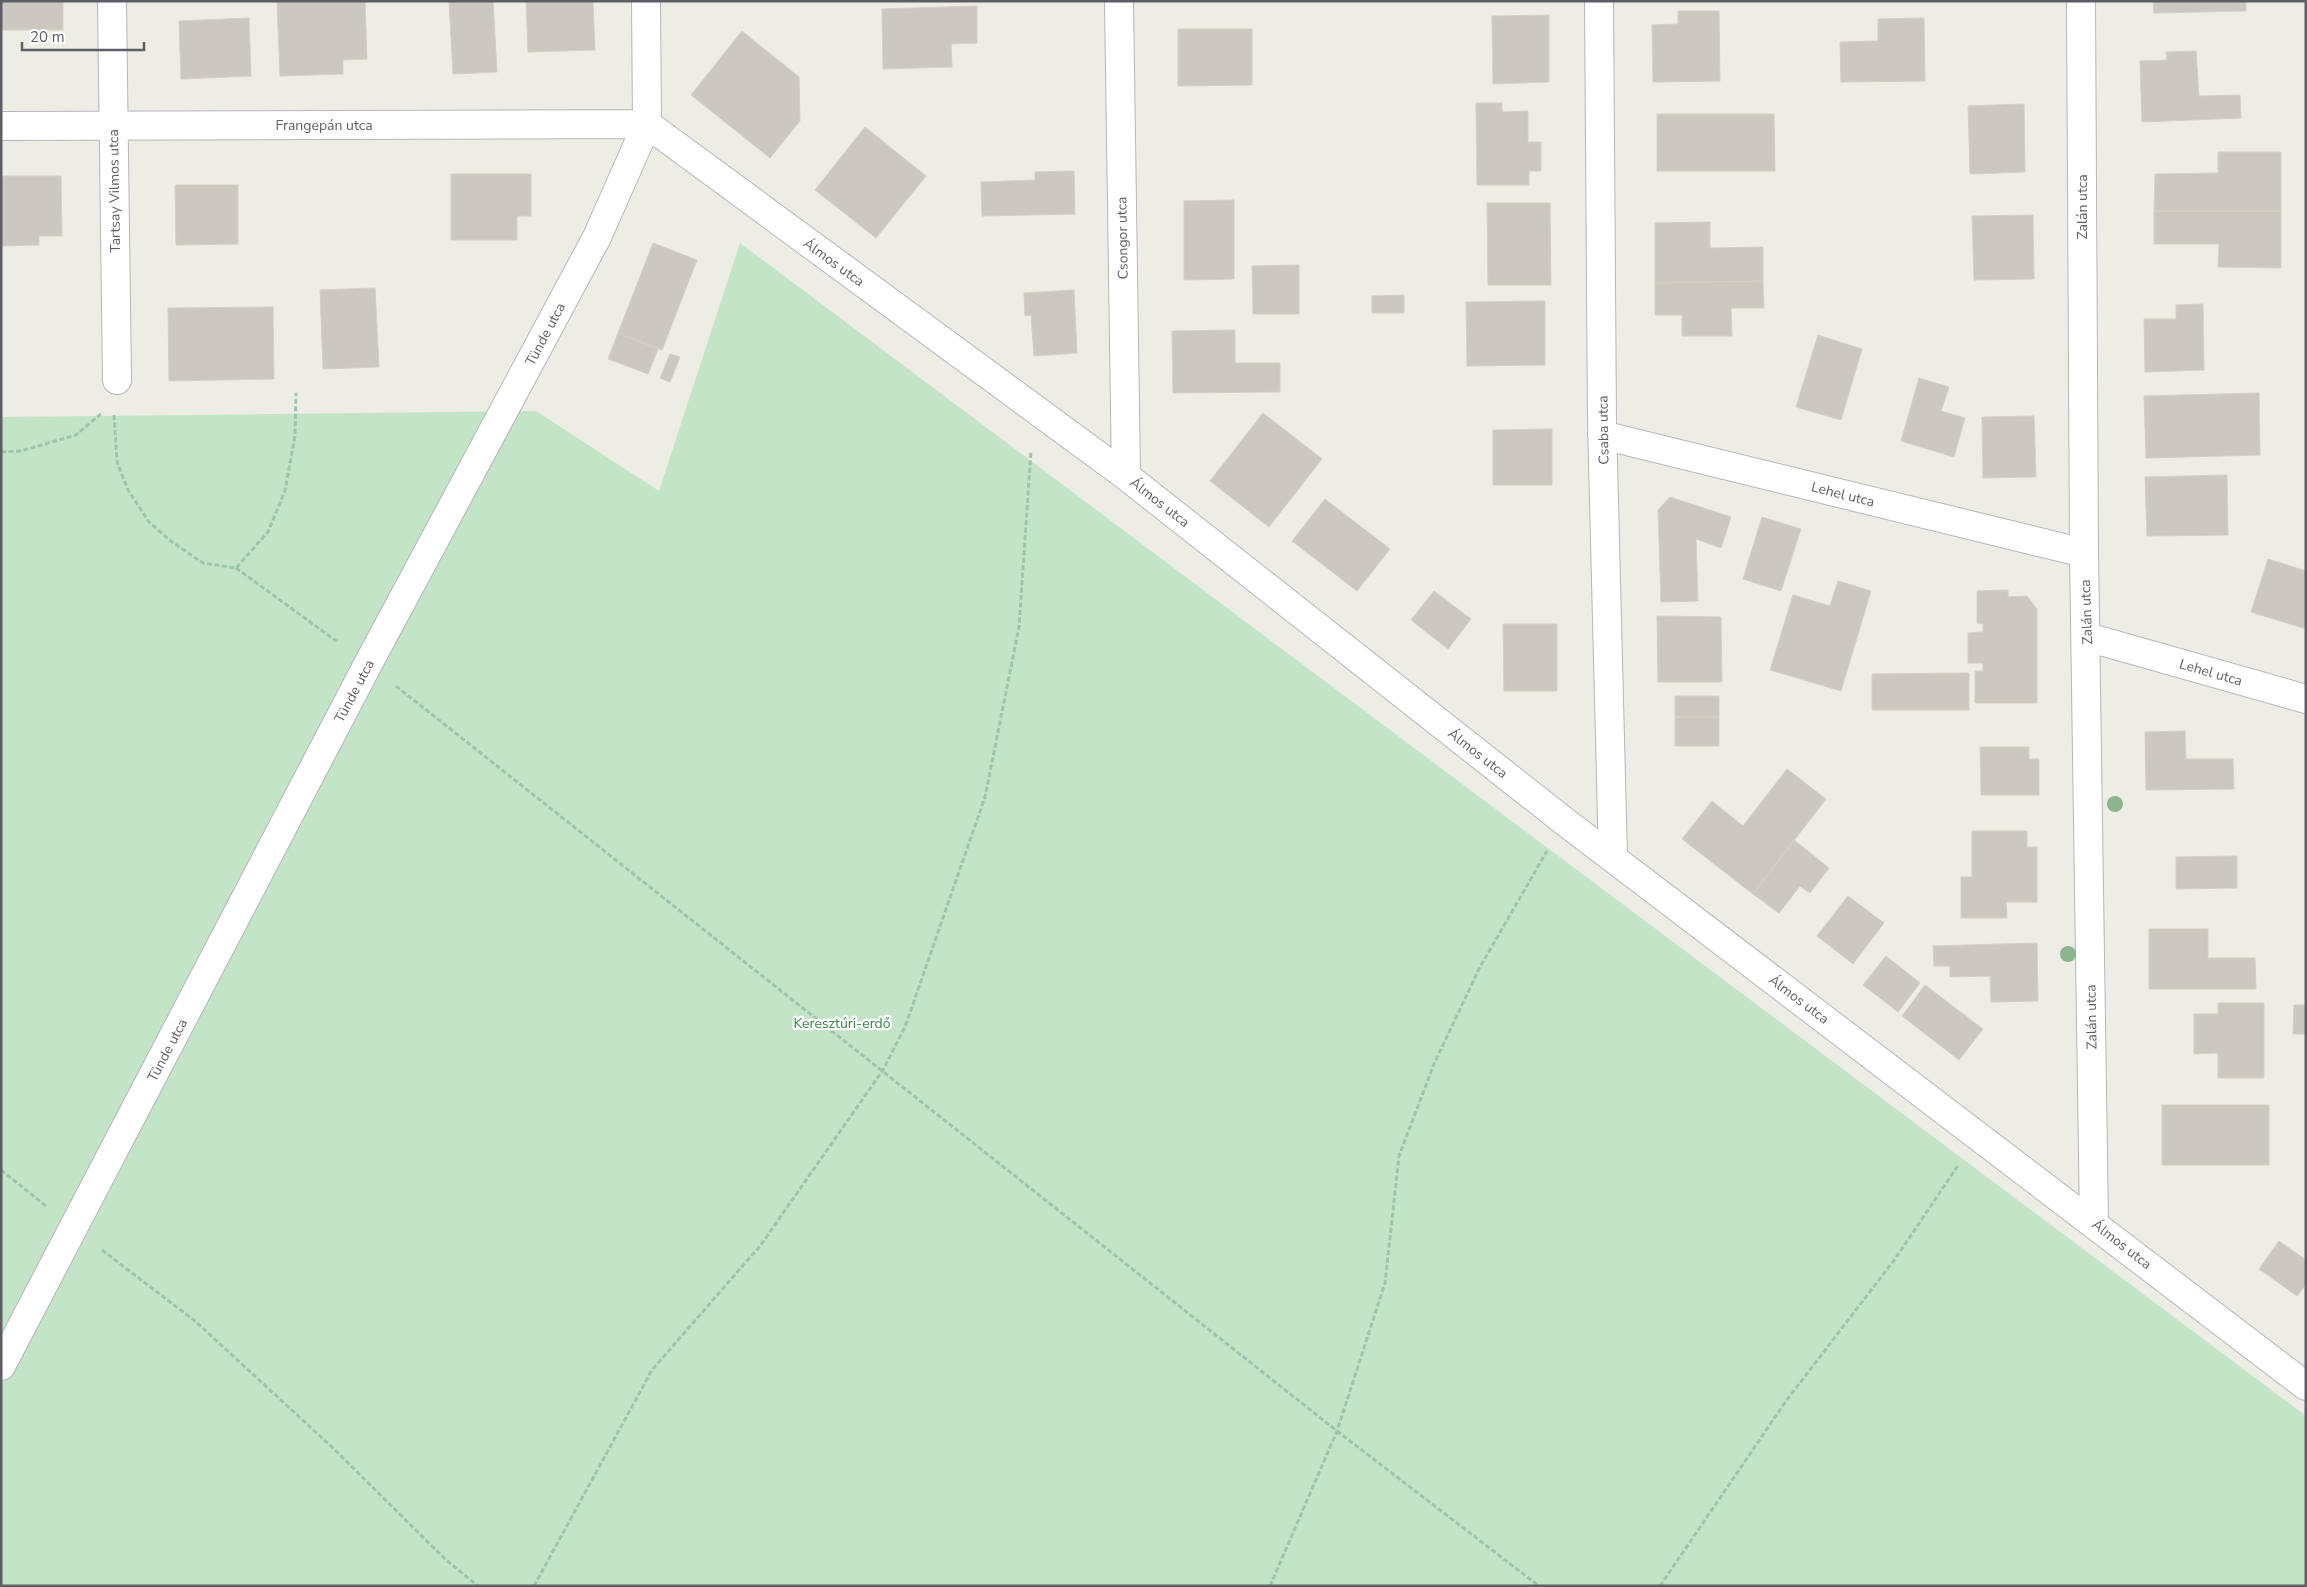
<svg xmlns="http://www.w3.org/2000/svg" width="2307" height="1587" font-family="'Nunito Sans',sans-serif">
	<style>
		.green { fill: #c3e4c7 }
		.building { fill: #cac8c1; stroke: #d3d0c4 }
		.lines { fill: none; stroke-linecap: round; stroke-linejoin: round }
		.minor-casing { stroke: #b5b6bb; stroke-width: 30 }
		.path { stroke: #9dc4ad; stroke-width: 3; stroke-dasharray: 5 2.5; stroke-linecap: butt }
		.minor { stroke: #fff; stroke-width: 28 }
		.tree { fill: #8cb48f }
		.labels { text-anchor: middle; stroke-width: 4.5; stroke-linejoin: round; paint-order: stroke }
		.street-label { font-size: 14px; fill: #5d5f65; stroke: #fff }
		.park-label { font-size: 14px; fill: #3c8548; stroke: #fff }
	</style>
	<rect width="100%" height="100%" fill="#eeede5"/>
	<path class="green" d="M 740,243 L 2306,1416 L 2306,1586 L 1,1586 L 1,417 L 536,411 L 659,491 Z"/>
	<path class="building" d="M 1,1 L 63,1 L 63,30 L 1,30 Z
		M 277,1 L 365,1 L 367,59 L 343,60 L 343,74 L 280,76 Z
		M 449,1 L 493,1 L 497,72 L 453,74 Z
		M 526,1 L 593,1 L 595,50 L 528,52 Z
		M 2153,1 L 2246,1 L 2246,11 L 2154,13 Z
		M 977,6 L 977,43 L 951,44 L 952,67 L 883,69 L 882,9 Z
		M 1678,11 L 1719,11 L 1720,81 L 1653,82 L 1652,25 L 1678,24 Z
		M 1549,15 L 1549,82 L 1493,84 L 1492,16 Z
		M 249,18 L 251,76 L 181,79 L 179,21 Z
		M 1924,18 L 1925,81 L 1841,82 L 1840,42 L 1878,41 L 1878,19 Z
		M 1178,29 L 1252,29 L 1252,85 L 1178,86 Z
		M 742,31 L 799,77 L 800,121 L 770,158 L 691,95 Z
		M 2196,51 L 2199,96 L 2240,95 L 2241,118 L 2142,122 L 2140,61 L 2167,60 L 2166,52 Z
		M 1476,103 L 1502,103 L 1502,112 L 1528,111 L 1528,142 L 1541,142 L 1541,171 L 1529,171 L 1529,185 L 1477,185 Z
		M 2024,104 L 2025,172 L 1970,174 L 1968,106 Z
		M 1657,114 L 1774,114 L 1775,171 L 1657,171 Z
		M 865,127 L 926,176 L 876,238 L 815,190 Z
		M 2218,152 L 2281,152 L 2281,211 L 2154,211 L 2155,174 L 2218,173 Z
		M 1074,171 L 1075,214 L 982,216 L 981,182 L 1035,180 L 1035,172 Z
		M 451,174 L 531,174 L 531,216 L 517,216 L 517,240 L 451,240 Z
		M 1,176 L 61,176 L 62,236 L 39,236 L 39,245 L 1,246 Z
		M 175,185 L 238,185 L 238,244 L 176,245 Z
		M 1234,200 L 1234,279 L 1184,280 L 1184,201 Z
		M 1487,203 L 1550,203 L 1551,285 L 1488,285 Z
		M 2154,211 L 2281,211 L 2281,268 L 2218,267 L 2219,244 L 2154,244 Z
		M 2033,215 L 2034,279 L 1974,280 L 1972,216 Z
		M 1710,222 L 1710,248 L 1763,247 L 1763,281 L 1655,283 L 1655,223 Z
		M 653,243 L 697,260 L 662,350 L 618,333 Z
		M 1299,265 L 1299,314 L 1253,314 L 1252,266 Z
		M 1763,281 L 1764,308 L 1731,308 L 1732,336 L 1682,336 L 1682,315 L 1655,315 L 1655,283 Z
		M 375,288 L 379,367 L 323,369 L 320,290 Z
		M 1074,290 L 1077,353 L 1034,356 L 1031,315 L 1025,316 L 1024,293 Z
		M 1404,295 L 1404,313 L 1372,313 L 1372,296 Z
		M 1545,301 L 1545,365 L 1467,366 L 1466,302 Z
		M 2203,304 L 2204,370 L 2145,372 L 2144,319 L 2176,319 L 2176,305 Z
		M 273,307 L 274,379 L 169,381 L 168,308 Z
		M 1235,330 L 1235,363 L 1280,363 L 1280,392 L 1173,393 L 1172,331 Z
		M 618,333 L 658,349 L 648,374 L 608,359 Z
		M 1818,335 L 1862,349 L 1841,420 L 1796,407 Z
		M 670,354 L 680,357 L 670,382 L 660,378 Z
		M 1919,378 L 1949,387 L 1941,411 L 1965,418 L 1954,457 L 1901,441 Z
		M 2259,393 L 2260,455 L 2146,458 L 2144,396 Z
		M 1263,413 L 1322,459 L 1269,527 L 1210,481 Z
		M 2034,416 L 2036,477 L 1983,478 L 1982,417 Z
		M 1552,429 L 1552,485 L 1493,485 L 1493,430 Z
		M 2227,475 L 2228,535 L 2147,536 L 2145,477 Z
		M 1670,497 L 1731,517 L 1721,548 L 1696,539 L 1698,601 L 1661,602 L 1658,510 Z
		M 1325,499 L 1390,549 L 1357,591 L 1292,541 Z
		M 1762,517 L 1801,529 L 1781,591 L 1743,579 Z
		M 2268,559 L 2306,571 L 2306,629 L 2251,612 Z
		M 1838,581 L 1871,591 L 1841,691 L 1770,670 L 1793,595 L 1830,606 Z
		M 2008,590 L 2008,597 L 2027,596 L 2037,609 L 2037,703 L 1975,703 L 1975,671 L 1983,671 L 1983,663 L 1968,663 L 1968,633 L 1983,632 L 1983,624 L 1977,623 L 1977,591 Z
		M 1434,591 L 1471,619 L 1448,649 L 1411,620 Z
		M 1657,616 L 1721,617 L 1722,682 L 1658,682 Z
		M 1503,624 L 1557,624 L 1557,691 L 1504,691 Z
		M 1969,673 L 1969,710 L 1872,710 L 1872,674 Z
		M 1675,696 L 1719,696 L 1719,717 L 1675,717 Z
		M 1675,717 L 1719,717 L 1719,746 L 1675,746 Z
		M 2185,731 L 2186,759 L 2233,759 L 2234,789 L 2146,790 L 2145,732 Z
		M 1980,747 L 2029,747 L 2029,759 L 2039,759 L 2039,795 L 1981,795 Z
		M 1787,769 L 1826,799 L 1753,894 L 1682,839 L 1712,801 L 1743,826 Z
		M 1972,831 L 2027,831 L 2027,847 L 2037,847 L 2037,902 L 2006,902 L 2007,918 L 1961,918 L 1961,877 L 1972,877 Z
		M 1794,840 L 1829,868 L 1810,893 L 1800,886 L 1779,913 L 1753,894 Z
		M 2237,856 L 2237,888 L 2176,889 L 2176,857 Z
		M 1848,896 L 1884,923 L 1853,964 L 1817,936 Z
		M 2149,929 L 2208,929 L 2208,958 L 2255,958 L 2256,989 L 2149,989 Z
		M 2037,943 L 2038,1001 L 1991,1002 L 1990,976 L 1950,977 L 1950,966 L 1934,966 L 1933,946 Z
		M 1886,956 L 1920,983 L 1898,1012 L 1863,985 Z
		M 1925,985 L 1983,1029 L 1959,1060 L 1902,1016 Z
		M 2218,1003 L 2264,1003 L 2264,1078 L 2218,1078 L 2218,1053 L 2194,1054 L 2194,1014 L 2218,1014 Z
		M 2294,1005 L 2306,1005 L 2306,1034 L 2293,1034 Z
		M 2162,1105 L 2269,1105 L 2269,1165 L 2162,1165 Z
		M 2279,1241 L 2306,1260 L 2306,1284 L 2297,1296 L 2259,1269 Z"/>
	<g class="lines">
		<defs>
			<path id="minor" d="M 112,1 L 117,380
				M 1119,1 L 1126,476
				M 1599,1 L 1602,422 L 1613,858
				M 2081,1 L 2084,553 L 2094,1223
				M 647,124 L 1126,476 L 1564,821 L 2306,1386
				M 1,126 L 647,124
				M 1602,435 L 2084,553
				M 2087,637 L 2306,699
				M 1,1366 L 368,664 L 597,237 L 647,124 L 646,1"/>
		</defs>
		<use href="#minor" class="minor-casing"/>
		<path class="path" d="M 114,415 L 117,462 L 128,490 L 149,522 L 172,542 L 203,563 L 236,568 L 268,532 L 285,491 L 295,436 L 296,393
			M 1,452 L 21,451 L 76,435 L 103,412
			M 236,568 L 339,643
			M 396,686 L 1337,1431 L 1539,1586
			M 1,1170 L 46,1206
			M 102,1250 L 195,1321 L 333,1448 L 445,1559 L 478,1586
			M 534,1586 L 652,1370 L 760,1246 L 883,1070 L 905,1027 L 985,797 L 1019,627 L 1031,451
			M 1270,1586 L 1337,1431 L 1385,1283 L 1399,1156 L 1434,1064 L 1480,967 L 1547,851
			M 1660,1586 L 1786,1401 L 1895,1259 L 1959,1164"/>
		<use href="#minor" class="minor"/>
	</g>
	<g class="tree">
		<circle cx="2115" cy="804" r="8"/>
		<circle cx="2068" cy="954" r="8"/>
	</g>
	<g class="labels">
		<g class="street-label">
			<text x="324" y="130">Frangepán utca</text>
			<text transform="translate(114 191) rotate(-91)" y="5">Tartsay Vilmos utca</text>
			<text transform="translate(2082 207) rotate(-90)" y="5">Zalán utca</text>
			<text transform="translate(1122 238) rotate(-91)" y="5">Csongor utca</text>
			<text transform="translate(834 262) rotate(36)" y="5">Álmos utca</text>
			<text transform="translate(545 334) rotate(-62)" y="5">Tünde utca</text>
			<text transform="translate(1603 430) rotate(-91)" y="5">Csaba utca</text>
			<text transform="translate(1843 494) rotate(14)" y="5">Lehel utca</text>
			<text transform="translate(1160 502) rotate(38)" y="5">Álmos utca</text>
			<text transform="translate(2086 612) rotate(-92)" y="5">Zalán utca</text>
			<text transform="translate(2211 672) rotate(16)" y="5">Lehel utca</text>
			<text transform="translate(354 691) rotate(-62)" y="5">Tünde utca</text>
			<text transform="translate(1478 753) rotate(38)" y="5">Álmos utca</text>
			<text transform="translate(1799 999) rotate(37)" y="5">Álmos utca</text>
			<text transform="translate(2091 1017) rotate(-91)" y="5">Zalán utca</text>
			<text transform="translate(167 1050) rotate(-62)" y="5">Tünde utca</text>
			<text transform="translate(2122 1244) rotate(38)" y="5">Álmos utca</text>
		</g>
		<g class="park-label">
			<text x="842" y="1028">Keresztúri-erdő</text>
		</g>
	</g>
	<rect width="2307" height="1587" fill="none" stroke="#5d5f65" stroke-width="5"/>
	<path d="M22 42v8h122v-8" fill="none" stroke="#5d5f65" stroke-width="2.5"/>
	<text x="30" y="42" font-size="15" fill="#5d5f65" stroke="#ffffff" stroke-width="4" paint-order="stroke">20 m</text>
</svg>
